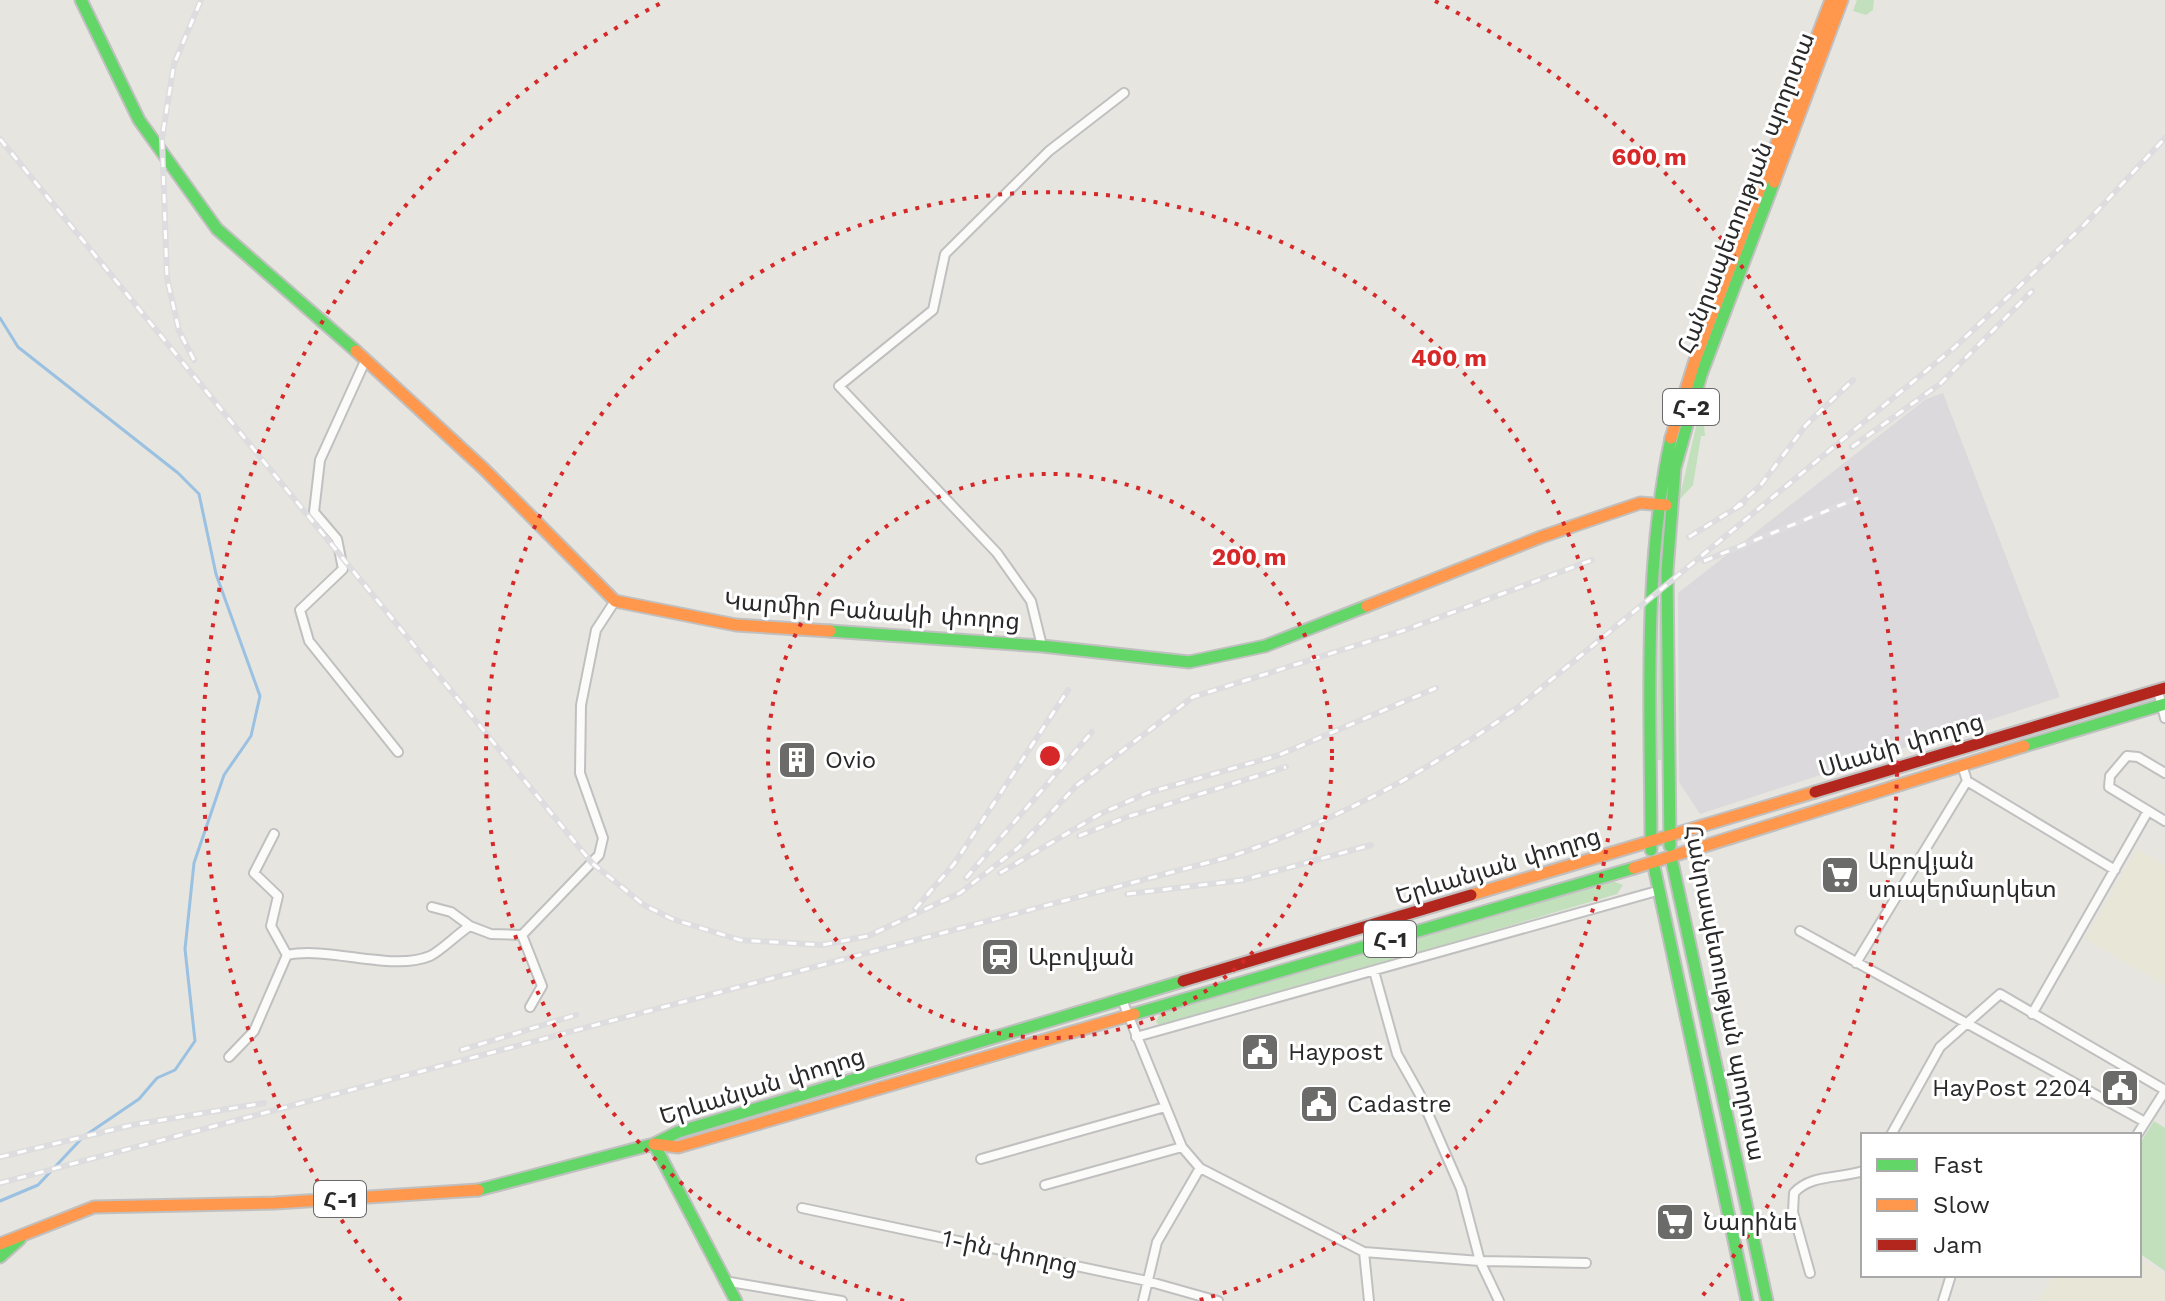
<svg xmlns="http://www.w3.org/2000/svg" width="2165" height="1301" font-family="'Work Sans','Noto Sans Armenian',sans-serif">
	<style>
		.industrial { fill: #dbd9db }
		.education { fill: #e8e6d6 }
		.green { fill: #c3e0bc }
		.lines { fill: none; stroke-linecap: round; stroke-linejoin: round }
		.stream { stroke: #9ac1e1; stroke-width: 3 }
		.street-casing { stroke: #c1c0c0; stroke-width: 12 }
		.fast-casing { stroke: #c1c0c0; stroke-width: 15 }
		.slow-casing { stroke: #c1c0c0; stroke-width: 15 }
		.jam-casing { stroke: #c1c0c0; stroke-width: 15 }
		.street { stroke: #fbfbfa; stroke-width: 8 }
		.fast { stroke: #63d668; stroke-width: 11 }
		.slow { stroke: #ff974d; stroke-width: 11 }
		.jam { stroke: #b3261e; stroke-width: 11 }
		.rail-casing { stroke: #dddcde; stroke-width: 6 }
		.rail { stroke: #fff; stroke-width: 3; stroke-dasharray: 9; stroke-linecap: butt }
		.ring { fill: none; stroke: #d62828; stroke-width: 4; stroke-dasharray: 4 8 }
		.labels { text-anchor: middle; stroke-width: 6; stroke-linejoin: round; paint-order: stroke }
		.shield { fill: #fff; stroke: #696969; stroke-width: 2 }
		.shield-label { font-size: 22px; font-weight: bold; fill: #292929 }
		.street-label { font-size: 24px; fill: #292929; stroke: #fff }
		.poi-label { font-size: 24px; fill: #292929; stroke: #fff; text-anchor: start }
		.centre { fill: #d62828; stroke: #fff; stroke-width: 4 }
		.ring-label { font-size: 24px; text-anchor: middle; font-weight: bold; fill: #d62828; stroke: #fff; stroke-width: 6; stroke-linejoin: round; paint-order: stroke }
	</style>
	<rect width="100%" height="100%" fill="#e6e5e0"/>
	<path class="industrial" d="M 1943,393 L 2060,697 L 1700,814 L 1679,782 L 1678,593 L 1926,399 Z"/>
	<path class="education" d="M 2137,849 L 2165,866 L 2165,985 L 2085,939 Z
		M 2139,1258 L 2165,1275 L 2165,1301 L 2037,1301 L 2054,1275 L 2139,1275 Z"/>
	<path class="green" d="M 1857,0 L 1874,0 L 1873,10 L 1866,15 L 1853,11 Z
		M 1702,401 L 1705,436 L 1701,436 L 1693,485 L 1679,500 Z
		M 1659,603 L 1663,603 L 1661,760 L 1657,760 Z
		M 1613,881 L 1623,885 L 1617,894 L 1167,1027 L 1161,1028 L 1156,1022 L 1160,1014 Z
		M 2154,1121 L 2165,1128 L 2165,1271 L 2139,1253 L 2139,1145 Z"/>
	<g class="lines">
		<path class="stream" d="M 0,318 L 18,347 L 178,473 L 199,494 L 216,574 L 260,696 L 251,736 L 224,775 L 194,863 L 185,949 L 195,1041 L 175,1070 L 157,1078 L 139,1099 L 83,1137 L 38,1185 L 0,1201"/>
		<defs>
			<path id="street" d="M 366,359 L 320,460 L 314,512 L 337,539 L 343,569 L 300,610 L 309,641 L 398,752
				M 1042,646 L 1031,601 L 997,553 L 839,386 L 933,310 L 945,254 L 1049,151 L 1124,93
				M 2158,691 L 2165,718
				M 2165,773 L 2138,757 L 2127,756 L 2110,776 L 2109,787 L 2165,821
				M 1967,781 L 2115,870
				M 274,834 L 254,873 L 278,896 L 271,926 L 287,955
				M 432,907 L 451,912 L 470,926
				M 1800,931 L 2145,1122
				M 522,935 L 542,986 L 530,1007
				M 1856,963 L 1967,781 L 1962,765
				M 1374,971 L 1397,1054 L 1419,1093 L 1461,1189 L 1480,1261 L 1499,1301
				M 1123,1002 L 1182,1147 L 1200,1168 L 1364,1252 L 1480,1261 L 1586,1263
				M 2032,1014 L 2148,811
				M 1136,1037 L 1657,891
				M 229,1057 L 254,1031 L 287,955 C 330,946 392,972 430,956 C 441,951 457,934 470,926 L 491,934 L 522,935 L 599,855 L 603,838 L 580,773 L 581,705 L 596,630 L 615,601
				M 1891,1135 L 1940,1047 L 2000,994 L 2165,1090
				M 2137,1135 L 2165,1091
				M 981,1159 L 1165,1107
				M 1045,1185 L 1182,1147
				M 802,1208 L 1147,1281 L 1218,1301
				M 1364,1252 L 1369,1301
				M 1810,1273 L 1793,1212 L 1794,1193 C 1811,1174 1839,1179 1863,1171
				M 724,1281 L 842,1301
				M 1143,1301 L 1157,1242 L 1200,1168
				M 1943,1301 L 1951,1275"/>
			<path id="fast" d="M 81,0 L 139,120 L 217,229 L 356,351
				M 830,631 L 1042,646 L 1189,662 L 1265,646 L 1367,606
				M 2024,746 L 2165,704
				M 1670,846 L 1667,571 L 1675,468 L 1701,375 L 1774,182
				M 1651,850 C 1651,713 1642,573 1671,438
				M 1671,857 L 1767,1301
				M 1653,862 L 1747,1301
				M 1134,1014 L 1634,868
				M 654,1144 L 736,1301
				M 478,1190 L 654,1144 L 678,1132 L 1183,981
				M 0,1257 L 20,1239"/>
			<path id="slow" d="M 1774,182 L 1842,0
				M 356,351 L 484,469 L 615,601 L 736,625 L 830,631
				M 1671,438 L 1696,357 L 1831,0
				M 1367,606 L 1541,537 L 1640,503 L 1666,505
				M 1634,868 L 2024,746
				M 1471,895 L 1815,792
				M 654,1144 L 678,1147 L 1134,1014
				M 0,1244 L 94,1207 L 275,1203 L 478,1190"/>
			<path id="jam" d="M 1815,792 L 2165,688
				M 1183,981 L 1471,895"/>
		</defs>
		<use href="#street" class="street-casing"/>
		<use href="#fast" class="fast-casing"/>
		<use href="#slow" class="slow-casing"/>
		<use href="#jam" class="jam-casing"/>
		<use href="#street" class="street"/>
		<use href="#fast" class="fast"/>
		<use href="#slow" class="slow"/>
		<use href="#jam" class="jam"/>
		<defs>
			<path id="rail" d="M 0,139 L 592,863 L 644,905 L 672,919 L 740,940 L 822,945 L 868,936 L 960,893 L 1018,848 L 1076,786 L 1193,697 L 1408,629 L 1592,560
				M 194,360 L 179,331 L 167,278 L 162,138 L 174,64 L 201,0
				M 1852,447 L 1940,384 L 2032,291
				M 1734,509 L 1760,486 L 1806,425 L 1853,380
				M 1689,537 L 1744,503
				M 1704,561 L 1858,498
				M 1079,836 L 1127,817 L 1286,767
				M 1000,873 L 1100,814 L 1147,793 L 1279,755 L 1436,688
				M 966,878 L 1092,732
				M 1127,894 L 1243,880 L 1371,845
				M 915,909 L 954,864 L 1068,690
				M 461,1050 L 576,1015
				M 0,1157 L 132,1125 L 264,1103
				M 0,1183 L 1229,857 C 1338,820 1424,774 1517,708 L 1955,347 L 2084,225 L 2165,138"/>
		</defs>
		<use href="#rail" class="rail-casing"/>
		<use href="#rail" class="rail"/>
	</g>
	<g class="ring">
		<circle cx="1050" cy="756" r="282"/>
		<path d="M904 1301A564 564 0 1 1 1196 1301"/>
		<path d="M401 1300A847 847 0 0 1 665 1M1435 1A847 847 0 0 1 1699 1300"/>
	</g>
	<defs>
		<symbol id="building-square" viewBox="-11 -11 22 22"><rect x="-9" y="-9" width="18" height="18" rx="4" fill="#6b6b69" stroke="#fff"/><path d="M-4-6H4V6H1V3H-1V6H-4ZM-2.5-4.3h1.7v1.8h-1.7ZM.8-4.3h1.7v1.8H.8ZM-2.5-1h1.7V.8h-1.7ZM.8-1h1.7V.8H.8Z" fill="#fff"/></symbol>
		<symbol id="supermarket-square" viewBox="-11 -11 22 22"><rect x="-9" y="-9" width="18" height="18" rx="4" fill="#6b6b69" stroke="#fff"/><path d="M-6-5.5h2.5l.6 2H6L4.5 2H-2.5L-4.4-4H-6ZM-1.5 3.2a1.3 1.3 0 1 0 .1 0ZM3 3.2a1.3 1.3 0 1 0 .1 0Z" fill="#fff"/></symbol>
		<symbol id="station-square" viewBox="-11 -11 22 22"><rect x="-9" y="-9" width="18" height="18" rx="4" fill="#6b6b69" stroke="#fff"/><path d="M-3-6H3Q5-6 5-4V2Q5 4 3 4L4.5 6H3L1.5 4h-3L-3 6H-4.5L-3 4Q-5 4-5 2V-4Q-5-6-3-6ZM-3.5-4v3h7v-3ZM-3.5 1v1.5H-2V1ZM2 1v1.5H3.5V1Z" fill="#fff"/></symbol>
		<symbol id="civic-square" viewBox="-11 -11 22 22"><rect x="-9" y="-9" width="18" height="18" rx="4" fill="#6b6b69" stroke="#fff"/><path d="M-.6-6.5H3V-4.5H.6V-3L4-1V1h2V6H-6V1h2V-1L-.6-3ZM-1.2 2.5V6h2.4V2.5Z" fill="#fff"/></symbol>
	</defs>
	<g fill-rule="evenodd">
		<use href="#building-square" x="775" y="738" width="44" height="44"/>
		<use href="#supermarket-square" x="1818" y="853" width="44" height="44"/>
		<use href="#station-square" x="978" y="935" width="44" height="44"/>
		<use href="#civic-square" x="1238" y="1030" width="44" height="44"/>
		<use href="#civic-square" x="2098" y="1066" width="44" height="44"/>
		<use href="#civic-square" x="1297" y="1082" width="44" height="44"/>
		<use href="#supermarket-square" x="1653" y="1200" width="44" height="44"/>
	</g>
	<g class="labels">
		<g class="shield">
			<rect x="1663" y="389" width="56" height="36" rx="6"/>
			<rect x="1364" y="921" width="52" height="36" rx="6"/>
			<rect x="314" y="1181" width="52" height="36" rx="6"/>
		</g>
		<g class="shield-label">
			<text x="1691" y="415">Հ-2</text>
			<text x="1390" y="947">Հ-1</text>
			<text x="340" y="1207">Հ-1</text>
		</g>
		<g class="street-label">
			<text transform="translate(1746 193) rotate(-69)" y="8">Հանրապետության պողոտա</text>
			<text transform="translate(872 611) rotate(4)" y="8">Կարմիր Բանակի փողոց</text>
			<text transform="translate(1901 745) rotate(-17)" y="8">Սևանի փողոց</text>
			<text transform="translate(1498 866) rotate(-17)" y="8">Երևանյան փողոց</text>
			<text transform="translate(1725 993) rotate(79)" y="8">Հանրապետության պողոտա</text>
			<text transform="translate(762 1086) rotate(-17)" y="8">Երևանյան փողոց</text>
			<text transform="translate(1010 1252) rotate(12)" y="8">1-ին փողոց</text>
		</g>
		<g class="poi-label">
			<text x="825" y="768">Ovio</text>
			<text x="1868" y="869">Աբովյան<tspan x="1868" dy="28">սուպերմարկետ</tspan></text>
			<text x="1028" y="965">Աբովյան</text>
			<text x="1288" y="1060">Haypost</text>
			<text x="2092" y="1096" text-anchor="end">HayPost 2204</text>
			<text x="1347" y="1112">Cadastre</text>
			<text x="1703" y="1230">Նարինե</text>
		</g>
	</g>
	<circle cx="1050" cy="756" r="12" class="centre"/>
	<g class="ring-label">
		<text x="1649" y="165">600 m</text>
		<text x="1449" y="366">400 m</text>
		<text x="1249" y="565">200 m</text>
	</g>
	<rect x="1861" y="1133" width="280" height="144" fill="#ffffff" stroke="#a9a9a9" stroke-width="2"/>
	<rect x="1877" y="1159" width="40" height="12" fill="#63d668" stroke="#a9a9a9" stroke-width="2"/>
	<text x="1933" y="1173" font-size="24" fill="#292929">Fast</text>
	<rect x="1877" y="1199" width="40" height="12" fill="#ff974d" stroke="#a9a9a9" stroke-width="2"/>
	<text x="1933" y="1213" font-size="24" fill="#292929">Slow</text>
	<rect x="1877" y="1239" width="40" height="12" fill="#b3261e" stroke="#a9a9a9" stroke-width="2"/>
	<text x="1933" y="1253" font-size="24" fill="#292929">Jam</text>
</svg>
